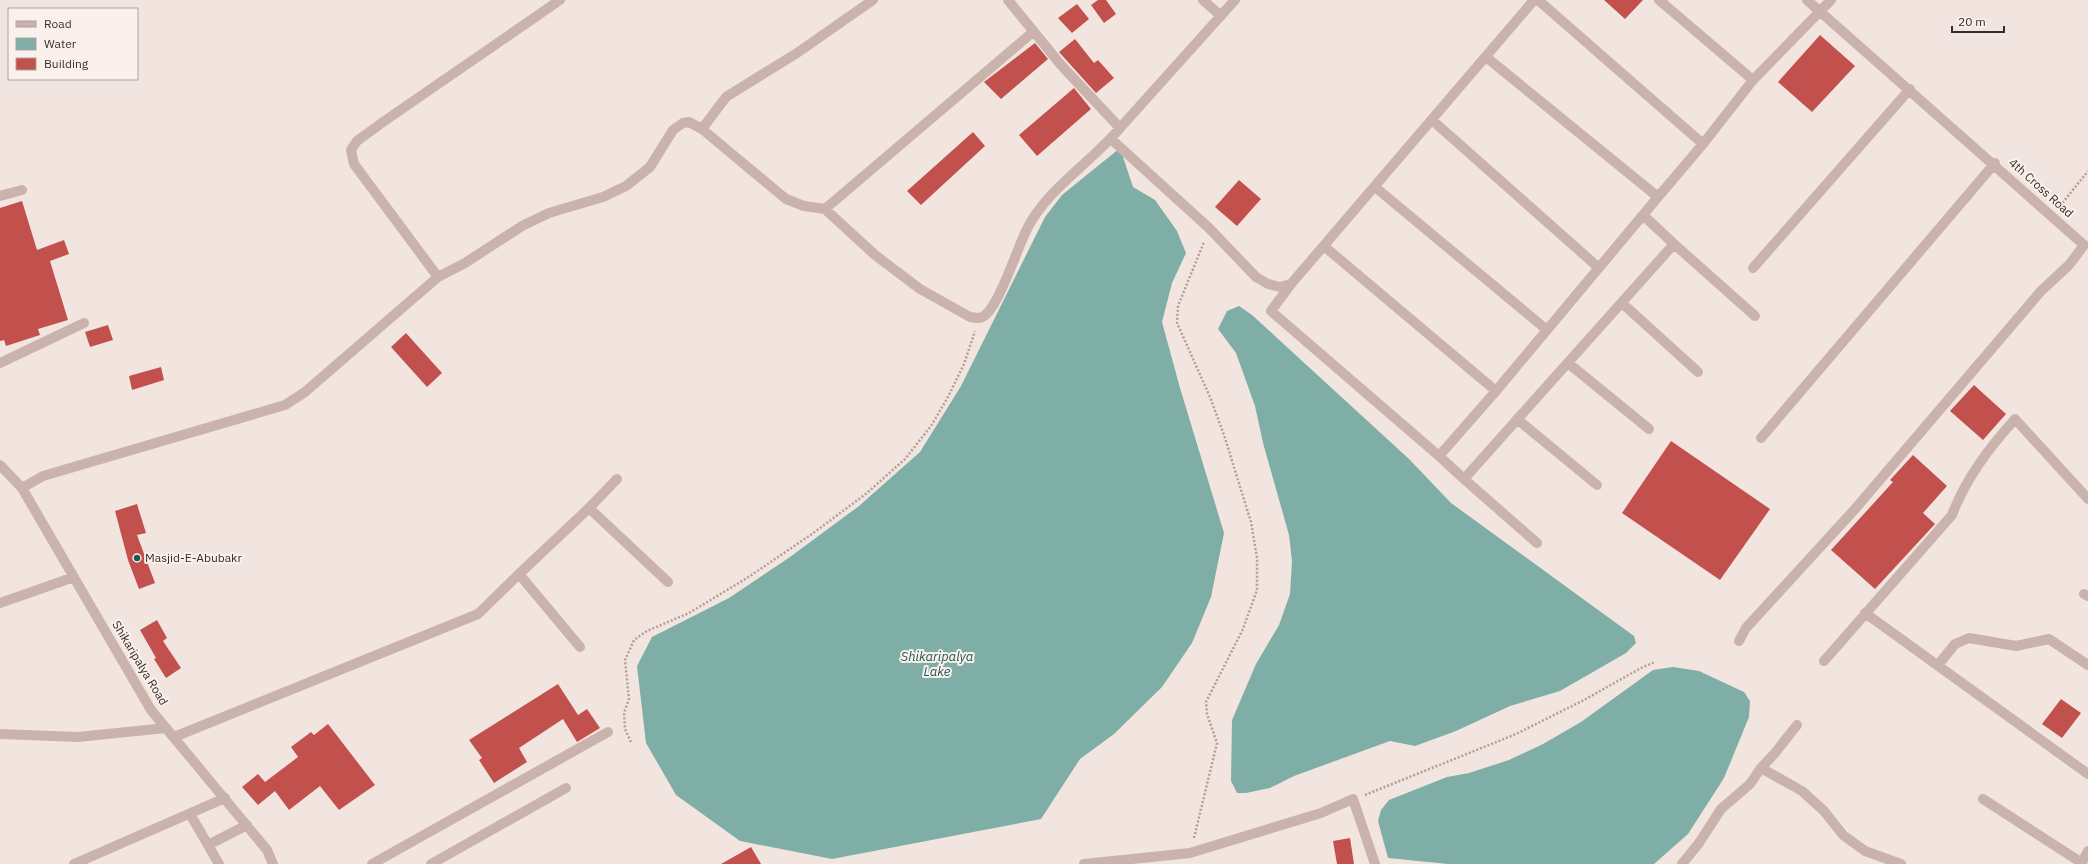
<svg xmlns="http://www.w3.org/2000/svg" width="2088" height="864" font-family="'IBM Plex Sans',sans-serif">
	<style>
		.water { fill: #7faea6 }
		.building { fill: #c2514e }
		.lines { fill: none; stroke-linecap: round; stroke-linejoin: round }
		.path { stroke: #b69d96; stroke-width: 2.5; stroke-dasharray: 2 2; stroke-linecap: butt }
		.minor { stroke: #cab3ac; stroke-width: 10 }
		.poi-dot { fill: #215950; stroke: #faf1ec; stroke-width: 1.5 }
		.labels { text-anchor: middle; stroke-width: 4; stroke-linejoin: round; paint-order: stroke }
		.street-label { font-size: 12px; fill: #382c2a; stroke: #faf1ec }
		.poi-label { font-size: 12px; fill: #382c2a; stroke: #faf1ec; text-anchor: start }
		.water-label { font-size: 13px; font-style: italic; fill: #215950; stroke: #faf1ec }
	</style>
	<rect width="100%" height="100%" fill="#f2e5e0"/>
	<path class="water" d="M 1120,148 L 1133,187 L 1155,200 L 1177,231 L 1186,253 L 1172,283 L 1162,322 L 1180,388 L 1224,533 L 1211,597 L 1192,643 L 1162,687 L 1114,734 L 1080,759 L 1041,819 L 832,859 L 740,841 L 676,795 L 646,743 L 637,666 L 652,637 L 729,598 L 790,557 L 859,506 L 920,452 L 961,386 L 1045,217 L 1062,195 Z
		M 1239,306 L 1252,315 L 1409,459 L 1451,503 L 1627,631 L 1634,636 L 1636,643 L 1626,653 L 1560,691 L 1510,706 L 1456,731 L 1415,746 L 1390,741 L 1294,776 L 1270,788 L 1246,793 L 1237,793 L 1231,781 L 1232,720 L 1256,664 L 1279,625 L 1290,594 L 1292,561 L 1289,535 L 1263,443 L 1255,406 L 1236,353 L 1218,329 L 1227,311 Z
		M 1673,667 L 1699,671 L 1744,692 L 1750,701 L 1749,717 L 1724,778 L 1688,834 L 1654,864 L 1448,864 L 1388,858 L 1378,821 L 1381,810 L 1389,800 L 1447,777 L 1469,773 L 1509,760 L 1543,744 L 1581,722 L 1653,670 Z"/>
	<path class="building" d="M 1098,0 L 1106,0 L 1116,14 L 1104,23 L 1091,5 Z
		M 1604,0 L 1643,0 L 1625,19 Z
		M 1077,4 L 1089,19 L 1072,33 L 1058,18 Z
		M 1820,35 L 1855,66 L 1812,112 L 1778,82 Z
		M 1075,39 L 1094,63 L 1098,60 L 1114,78 L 1096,93 L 1059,52 Z
		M 1035,43 L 1048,59 L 1001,99 L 984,82 Z
		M 1074,88 L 1091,109 L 1037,156 L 1019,135 Z
		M 973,132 L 985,146 L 921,205 L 907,191 Z
		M 1239,180 L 1261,199 L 1237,226 L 1215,207 Z
		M 22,201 L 37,250 L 64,240 L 69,254 L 50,261 L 68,320 L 38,329 L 40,335 L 6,346 L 4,340 L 0,341 L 0,208 Z
		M 108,325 L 113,340 L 90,347 L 85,332 Z
		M 406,333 L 442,373 L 427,387 L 391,347 Z
		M 161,367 L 164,380 L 132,390 L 129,376 Z
		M 1974,385 L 2006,414 L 1983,440 L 1950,411 Z
		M 1671,441 L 1770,509 L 1720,580 L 1622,513 Z
		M 1913,455 L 1947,486 L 1923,513 L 1935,524 L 1875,589 L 1831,550 L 1893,482 L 1890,480 Z
		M 137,504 L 146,533 L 137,535 L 155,583 L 139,589 L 128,560 L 115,511 Z
		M 157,620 L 167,638 L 163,641 L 181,668 L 166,678 L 154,659 L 156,658 L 140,630 Z
		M 558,684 L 578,715 L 587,709 L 600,728 L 577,742 L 563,719 L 519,748 L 527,762 L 494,783 L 479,760 L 482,758 L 469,740 Z
		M 2061,699 L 2081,713 L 2062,738 L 2042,724 Z
		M 328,724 L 375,785 L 339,810 L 320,786 L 289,810 L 275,791 L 258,805 L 242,787 L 258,774 L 265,782 L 298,757 L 291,747 L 311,732 L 314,735 Z
		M 1350,838 L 1354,864 L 1337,864 L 1333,841 Z
		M 751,847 L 761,864 L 721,864 Z"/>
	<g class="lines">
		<path class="path" d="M 2060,206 L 2088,171
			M 631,742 L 625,729 L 624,713 L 629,699 L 625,660 L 634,640 L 647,631 L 689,613 L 747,578 L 812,534 L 867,493 L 905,459 L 931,426 L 948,397 L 964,364 L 975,331
			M 1365,795 L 1516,734 L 1584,700 L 1641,668 L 1655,662
			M 1194,838 L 1217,743 L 1207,714 L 1206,702 L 1243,629 L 1257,590 L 1257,558 L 1251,522 L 1224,435 L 1210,397 L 1177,323 L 1178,306 L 1204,242"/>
		<path class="minor" d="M 1008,0 L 1061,65 L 1120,128 L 1235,0
			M 1203,0 L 1221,16
			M 1538,0 L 1703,144
			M 1659,0 L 1753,80
			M 1432,120 L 1599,268
			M 702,129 L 726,97 L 797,53 L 873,0
			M 1111,139 L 1209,228 L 1256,277 L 1268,284 L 1280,287 L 1291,284 L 1534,0
			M 1375,187 L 1547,330
			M 0,196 L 22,190
			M 1658,197 L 1703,144 L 1753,80 L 1831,0
			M 825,209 L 1033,32
			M 1674,244 L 1755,316
			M 1325,247 L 1496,391
			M 1753,268 L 1910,89
			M 438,277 L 465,263 L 522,226 L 549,213 L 603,197 L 626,186 L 650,167 L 673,130 L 683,123 L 689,122 L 702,129 L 786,199 L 804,206 L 825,209 L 875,255 L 920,289 L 970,317 C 975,318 980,319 984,316 C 999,306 1017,249 1026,231 C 1046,189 1091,163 1120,128
			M 1291,284 L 1271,311 L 1439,456 L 1496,391 L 1658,197 L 1486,57
			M 1622,303 L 1698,372
			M 0,363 L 84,323
			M 1568,363 L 1649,429
			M 1517,419 L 1597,485
			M 1761,438 L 1995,163
			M 1439,456 L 1464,479
			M 0,465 L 22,488 L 151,710 L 267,850 L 273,864
			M 22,488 L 43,476 L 285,405 L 305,392 L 438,277 L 354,164 L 351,150 L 357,141 L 383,122 L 560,0
			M 589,508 L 617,479
			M 1537,543 L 1464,479 L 1674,244 L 1643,215
			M 519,574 L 589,508 L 668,582
			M 2084,594 L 2088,596
			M 0,603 L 74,577
			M 1865,613 L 2088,774
			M 1739,641 L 1746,628 L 1855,509 L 2041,291 L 2069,265 L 2084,245 L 1807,0
			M 1824,661 L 1952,515 C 1966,478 1989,448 2015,419 L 2088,499
			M 1938,665 L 1955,644 L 1969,638 L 2016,646 L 2049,639 L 2088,665
			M 0,734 L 78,737 L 166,728
			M 174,737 L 478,614 L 519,574 L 580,647
			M 1761,768 L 1802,791 L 1824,811 L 1843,835 L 1865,851 L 1901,864
			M 1983,799 L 2082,863
			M 190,814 L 219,864
			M 208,845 L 247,825
			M 74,864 L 225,798
			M 372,864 L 608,732
			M 431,864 L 566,788
			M 1084,864 L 1190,853 L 1321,813 L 1353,799 L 1375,864
			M 1682,864 L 1699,843 L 1721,809 L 1750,784 L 1761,768 L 1775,753 L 1797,725
			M 2081,864 L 2088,851"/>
	</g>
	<circle class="poi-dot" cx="137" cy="558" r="4"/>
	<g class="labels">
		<g class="street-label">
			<text transform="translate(2041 188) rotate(42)" y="4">4th Cross Road</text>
			<text transform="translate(140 663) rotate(59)" y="4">Shikaripalya Road</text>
		</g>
		<g class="poi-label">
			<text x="145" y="562">Masjid-E-Abubakr</text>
		</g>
		<g class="water-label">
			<text x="937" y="661">Shikaripalya<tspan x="937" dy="15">Lake</tspan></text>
		</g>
	</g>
	<rect x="8" y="8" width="130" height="72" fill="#faf1ec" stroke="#aca29e"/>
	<rect x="16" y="21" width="20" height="6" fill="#cab3ac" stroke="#aca29e"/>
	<text x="44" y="28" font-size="12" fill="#382c2a">Road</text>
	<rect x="16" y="38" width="20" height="12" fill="#7faea6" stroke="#aca29e"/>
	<text x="44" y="48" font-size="12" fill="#382c2a">Water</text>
	<rect x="16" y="58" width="20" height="12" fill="#c2514e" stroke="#aca29e"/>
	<text x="44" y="68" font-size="12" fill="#382c2a">Building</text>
	<path d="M1952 26v6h52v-6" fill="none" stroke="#382c2a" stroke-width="2"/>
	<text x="1958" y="26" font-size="12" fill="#382c2a" stroke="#faf1ec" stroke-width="3" paint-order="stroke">20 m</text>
</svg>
